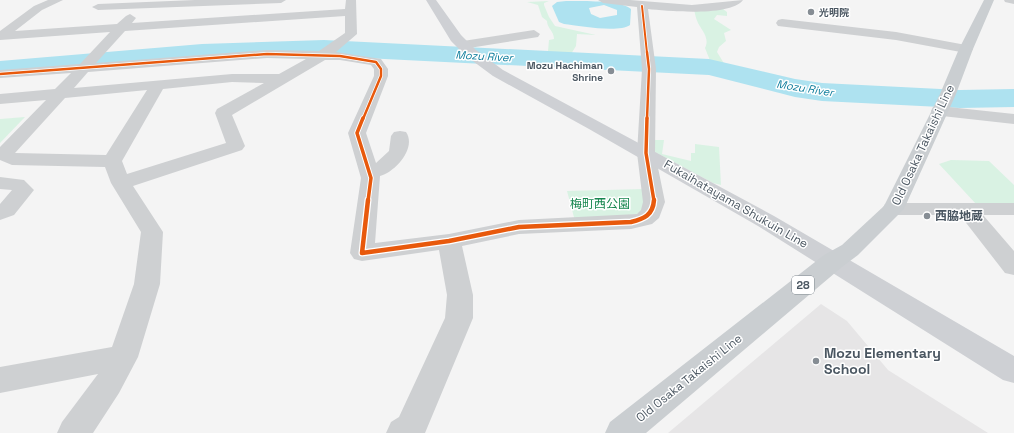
<svg xmlns="http://www.w3.org/2000/svg" width="1014" height="433" font-family="'Space Grotesk','Noto Sans JP',sans-serif">
	<style>
		.education { fill: #e6e5e6 }
		.green { fill: #d9f2e3 }
		.water { fill: #aee2f0; fill-rule: evenodd }
		.lines { fill: none; stroke-linecap: round; stroke-linejoin: round }
		.river { fill: #aee2f0; fill-rule: evenodd }
		.minor { fill: #ced0d2; fill-rule: evenodd }
		.secondary { fill: #ced0d4; fill-rule: evenodd }
		.primary { fill: #caced1; fill-rule: evenodd }
		.cycleway-far3-casing { stroke: #fff; stroke-width: 3.5 }
		.cycleway-far2-casing { stroke: #fff; stroke-width: 4 }
		.cycleway-far1-casing { stroke: #fff; stroke-width: 5.5 }
		.cycleway-casing { stroke: #fff; stroke-width: 7 }
		.cycleway-far3 { stroke: #e8590c; stroke-width: 2 }
		.cycleway-far2 { stroke: #e8590c; stroke-width: 2.5 }
		.cycleway-far1 { stroke: #e8590c; stroke-width: 3.5 }
		.cycleway { stroke: #e8590c; stroke-width: 4.5 }
		.poi-dot { fill: #868d94; stroke: #fff; stroke-width: 1.5 }
		.labels { text-anchor: middle; stroke-width: 3; stroke-linejoin: round; paint-order: stroke }
		.far-poi-label { font-size: 10px; font-weight: bold; fill: #4a5661; stroke: #fff; text-anchor: start }
		.far-water-label { font-size: 11px; font-style: italic; fill: #0c7c9b; stroke: #fff }
		.shield { fill: #fff; stroke: #808990; stroke-width: 1 }
		.shield-label { font-size: 11px; font-weight: bold; fill: #4a5661 }
		.street-label { font-size: 12px; fill: #4a5661; stroke: #fff }
		.park-label { font-size: 12px; fill: #17864f; stroke: #fff }
		.poi-label { font-size: 12px; font-weight: bold; fill: #4a5661; stroke: #fff; text-anchor: start }
		.near-poi-label { font-size: 14px; font-weight: bold; fill: #4a5661; stroke: #fff; text-anchor: start }
	</style>
	<rect width="100%" height="100%" fill="#f4f4f4"/>
	<path class="education" d="M 821,304 L 847,321 L 888,370 L 988,433 L 668,433 Z"/>
	<path class="green" d="M 549,1 L 544,3 L 544,5 L 549,17 L 555,26 L 596,35 L 577,34 L 576,46 L 571,54 L 550,53 L 548,51 L 549,40 L 554,39 C 554,31 547,28 547,21 L 542,17 L 538,5 L 527,2 Z
		M 694,9 L 723,9 L 727,12 L 727,16 L 717,15 L 714,19 L 731,30 L 724,33 L 726,41 L 719,47 L 717,52 L 725,65 L 711,63 L 705,48 C 710,38 702,31 698,23 C 696,19 695,14 694,9 Z
		M 25,117 L 0,143 L 0,119 Z
		M 654,140 L 664,140 L 662,154 L 691,161 L 691,153 L 695,153 L 695,144 L 719,147 L 721,185 L 713,183 L 655,152 L 653,150 Z
		M 951,160 L 989,161 L 1014,185 L 1014,204 L 976,204 L 939,164 Z
		M 644,189 L 644,210 L 637,214 L 575,221 L 567,191 Z"/>
	<path class="water" d="M 566,1 C 581,1 621,0 631,9 L 630,25 C 619,33 579,26 564,24 L 559,22 L 552,6 L 557,2 ZM 604,5 L 617,10 L 617,15 L 600,18 L 591,14 L 589,8 Z"/>
	<g class="lines">
		<path class="river" d="M 324,40 L 709,59 L 795,79 L 822,83 L 960,90 L 1014,89 L 1014,107 L 960,108 L 822,101 L 795,97 L 709,75 L 324,56 L 202,59 L 0,77 L 0,61 L 202,44 Z"/>
		<path class="minor" d="M 48,0 L 63,0 L 42,10 L 15,31 L 117,24 L 126,16 L 130,14 L 136,18 L 132,23 L 345,9 L 346,0 L 356,0 L 357,34 L 336,52 L 381,59 L 388,69 L 388,76 L 366,133 L 376,163 L 389,151 L 391,136 L 394,132 L 400,131 L 406,132 C 417,148 395,172 380,176 L 375,243 L 449,234 L 519,220 L 637,214 L 641,210 L 643,202 L 637,153 L 642,69 L 637,7 L 603,3 L 598,0 L 630,0 L 692,5 L 743,0 C 730,17 668,11 648,9 L 656,69 L 655,153 L 665,202 L 659,218 L 652,224 L 631,229 L 519,234 L 462,246 L 473,295 L 473,318 L 425,433 L 386,433 L 391,422 L 399,417 L 445,318 L 447,295 L 439,250 L 362,261 L 354,259 L 350,253 L 361,178 L 348,133 L 374,76 L 374,69 L 371,65 L 340,60 L 325,60 L 232,115 L 245,146 L 242,150 L 133,186 L 163,232 L 160,284 L 138,357 L 119,393 L 93,433 L 57,433 L 62,422 L 98,374 L 0,393 L 0,367 L 112,347 L 134,284 L 141,232 L 111,183 L 105,167 L 12,165 L 0,160 L 0,147 L 46,100 L 0,104 L 0,94 L 55,89 L 71,73 L 0,78 L 0,70 L 80,64 L 110,32 L 0,40 L 0,31 L 34,6 ZM 345,16 L 345,33 L 319,51 L 267,50 L 96,63 L 125,31 ZM 267,58 L 306,59 L 279,74 L 232,74 L 74,88 L 88,72 ZM 232,82 L 264,83 L 217,109 L 215,113 L 226,143 L 127,174 L 122,161 L 163,89 ZM 147,90 L 106,155 L 15,153 L 65,98 Z
			M 195,0 L 286,0 L 281,3 L 98,10 L 92,7 L 98,4 Z
			M 1004,0 L 1014,0 L 1014,4 L 1005,2 Z
			M 782,19 L 896,32 L 966,45 L 971,46 L 973,49 L 971,52 L 966,53 L 896,40 L 778,26 L 776,23 L 778,20 Z
			M 534,30 L 540,34 L 538,37 L 463,49 L 456,45 L 463,41 Z
			M 939,106 L 1014,114 L 1014,124 L 933,115 L 931,111 L 933,107 Z
			M 0,177 L 24,180 L 34,190 L 14,215 L 0,220 L 0,204 L 12,190 L 0,189 Z
			M 893,203 L 1014,203 L 1014,215 L 983,215 L 1014,251 L 1014,275 L 1005,273 L 960,215 L 893,215 L 885,214 L 882,209 L 885,204 Z"/>
		<path class="secondary" d="M 426,0 L 436,0 L 461,35 L 476,50 L 503,70 L 774,216 L 1014,356 L 1014,383 L 1003,380 L 758,226 L 589,129 L 493,76 L 466,56 L 451,41 Z"/>
		<path class="primary" d="M 984,0 L 994,0 L 973,49 L 956,94 L 904,209 L 858,255 L 842,267 L 646,433 L 605,433 L 610,422 L 824,255 L 842,245 L 884,206 L 940,94 L 959,49 Z"/>
		<defs>
			<path id="cycleway-far3" d="M 642,6 L 647,53"/>
			<path id="cycleway-far2" d="M 647,52 L 649,69 L 647,119
				M 0,74 L 267,54 L 340,56 L 376,62 L 381,69 L 381,76 L 363,119"/>
			<path id="cycleway-far1" d="M 363,118 L 357,133 L 371,178 L 368,201
				M 647,118 L 646,153 L 654,201"/>
			<path id="cycleway" d="M 368,200 L 362,253 L 449,241 L 519,227 L 631,222 C 644,219 653,215 654,200"/>
		</defs>
		<use href="#cycleway-far3" class="cycleway-far3-casing"/>
		<use href="#cycleway-far2" class="cycleway-far2-casing"/>
		<use href="#cycleway-far1" class="cycleway-far1-casing"/>
		<use href="#cycleway" class="cycleway-casing"/>
		<use href="#cycleway-far3" class="cycleway-far3"/>
		<use href="#cycleway-far2" class="cycleway-far2"/>
		<use href="#cycleway-far1" class="cycleway-far1"/>
		<use href="#cycleway" class="cycleway"/>
	</g>
	<g class="poi-dot">
		<circle cx="811" cy="12" r="4"/>
		<circle cx="611" cy="71" r="4"/>
		<circle cx="927" cy="216" r="4"/>
		<circle cx="816" cy="361" r="4"/>
	</g>
	<g class="labels">
		<g class="far-poi-label">
			<text x="819" y="16">光明院</text>
			<text x="603" y="69" text-anchor="end">Mozu Hachiman<tspan x="603" dy="12">Shrine</tspan></text>
		</g>
		<g class="far-water-label">
			<text transform="translate(484 56) rotate(3)" y="4">Mozu River</text>
			<text transform="translate(805 88) rotate(9)" y="4">Mozu River</text>
		</g>
		<rect class="shield" x="792" y="276" width="22" height="18" rx="3"/>
		<g class="shield-label">
			<text x="803" y="289">28</text>
		</g>
		<g class="street-label">
			<text transform="translate(923 145) rotate(-65)" y="4">Old Osaka Takaishi Line</text>
			<text transform="translate(736 204) rotate(30)" y="4">Fukaihatayama Shukuin Line</text>
			<text transform="translate(689 378) rotate(-39)" y="4">Old Osaka Takaishi Line</text>
		</g>
		<g class="park-label">
			<text x="600" y="208">梅町西公園</text>
		</g>
		<g class="poi-label">
			<text x="935" y="220">西脇地蔵</text>
		</g>
		<g class="near-poi-label">
			<text x="824" y="358">Mozu Elementary<tspan x="824" dy="16">School</tspan></text>
		</g>
	</g>
</svg>
